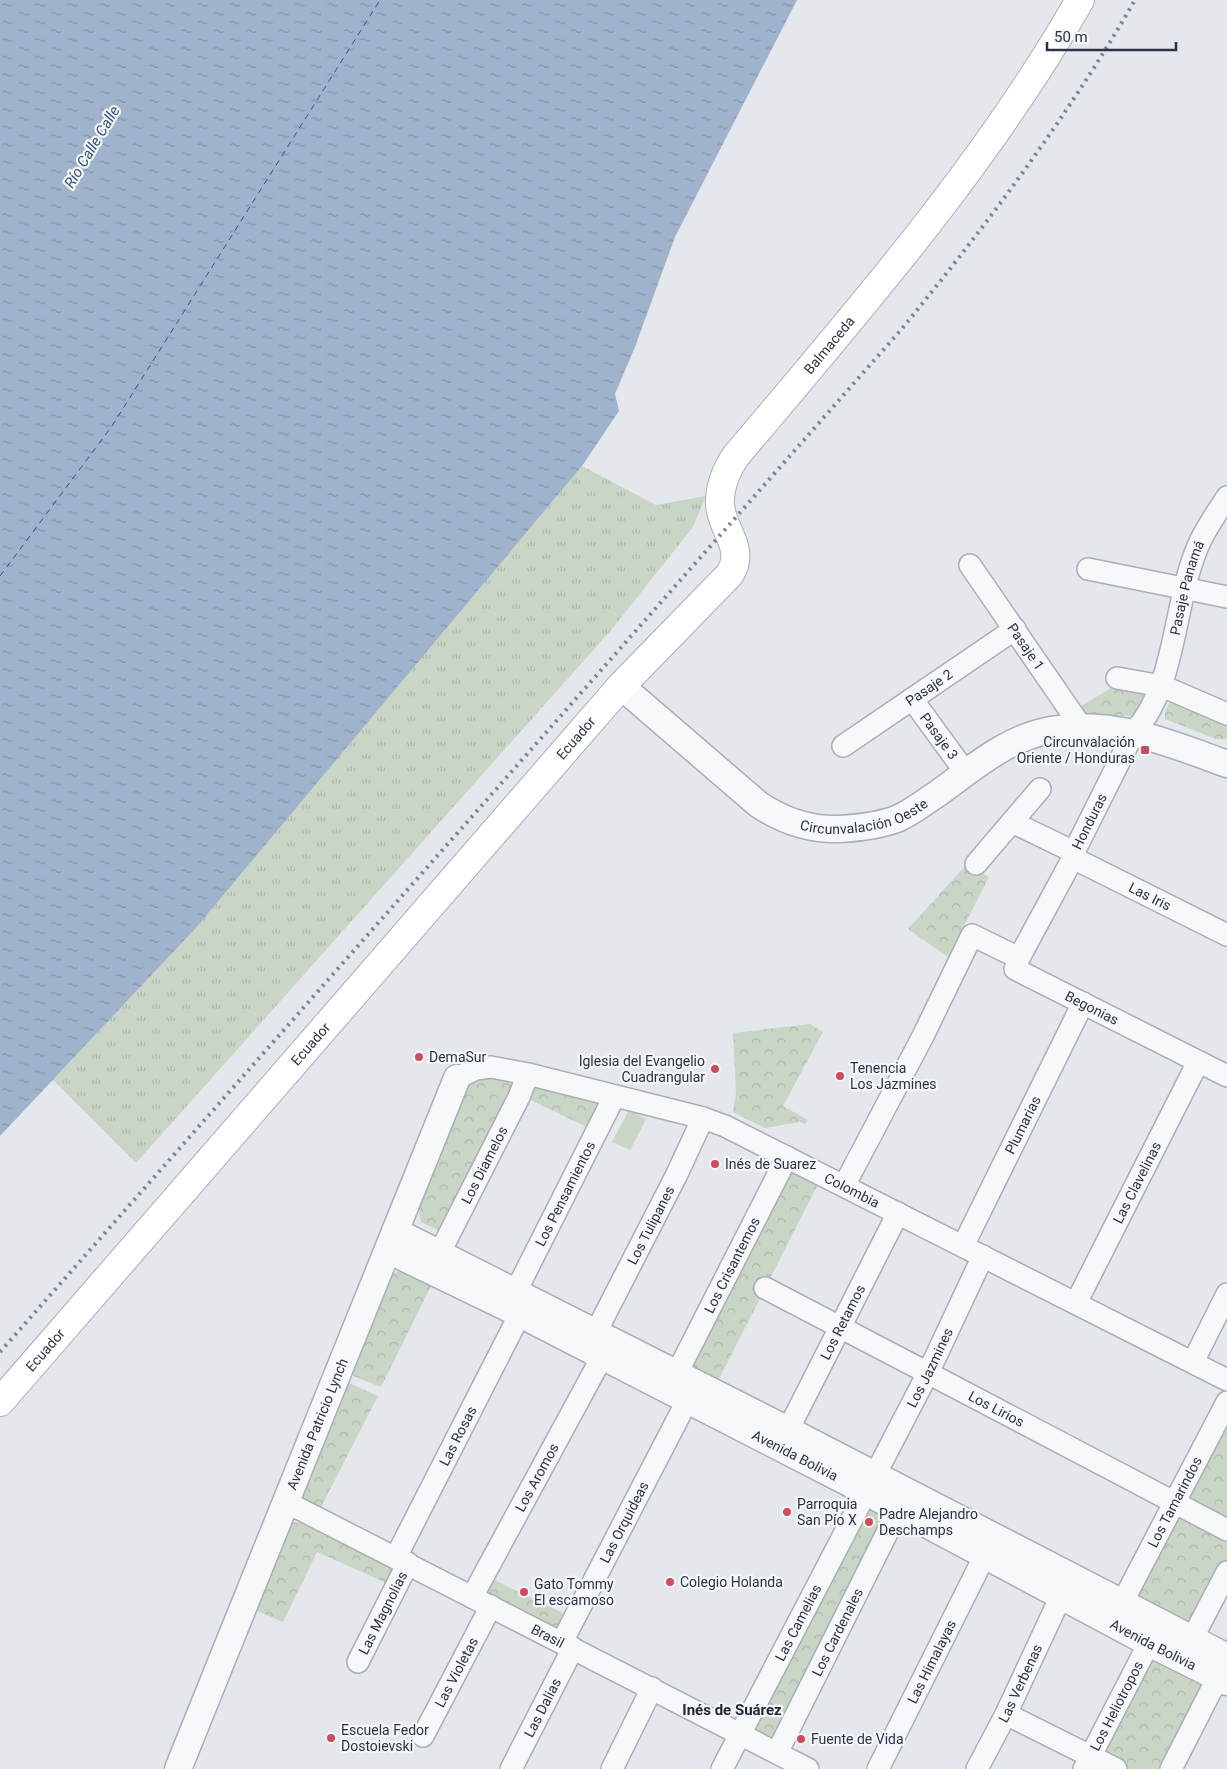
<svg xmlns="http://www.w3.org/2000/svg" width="1227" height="1769" font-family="Roboto,sans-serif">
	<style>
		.grass { fill: url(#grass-tufts) }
		.park { fill: url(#park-crowns) }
		.pitch { fill: #c9d6c5 }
		.water { fill: url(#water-ripples) }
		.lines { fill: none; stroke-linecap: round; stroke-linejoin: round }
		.ferry { stroke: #34527a; stroke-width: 1; stroke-dasharray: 6 5; stroke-linecap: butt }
		.minor-casing { stroke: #a9aeb7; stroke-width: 24 }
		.tertiary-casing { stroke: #a9aeb7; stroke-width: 29 }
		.secondary-casing { stroke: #a9aeb7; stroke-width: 30 }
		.minor { stroke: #f7f8fa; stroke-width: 21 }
		.tertiary { stroke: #f7f8fa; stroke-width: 26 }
		.secondary { stroke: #fff; stroke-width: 28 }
		.rail { stroke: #7d8696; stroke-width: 4; stroke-dasharray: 2.5 5; stroke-linecap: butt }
		.poi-dot { fill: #d1495b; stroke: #f4f6f9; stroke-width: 2 }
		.labels { text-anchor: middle; stroke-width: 4.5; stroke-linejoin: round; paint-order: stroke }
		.street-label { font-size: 14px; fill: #2b3445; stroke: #f4f6f9 }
		.poi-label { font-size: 14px; fill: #2b3445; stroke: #f4f6f9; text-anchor: start }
		.water-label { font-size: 15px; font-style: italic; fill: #34527a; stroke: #f4f6f9 }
		.neighbourhood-label { font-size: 15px; font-weight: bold; fill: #1d2536; stroke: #f4f6f9 }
	</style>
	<defs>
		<pattern id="grass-tufts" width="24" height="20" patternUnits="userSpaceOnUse" patternTransform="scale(1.25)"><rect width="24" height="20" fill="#c9d6c5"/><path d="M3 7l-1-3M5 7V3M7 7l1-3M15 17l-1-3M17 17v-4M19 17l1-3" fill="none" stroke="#adb8ab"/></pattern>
		<pattern id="park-crowns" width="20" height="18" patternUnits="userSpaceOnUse" patternTransform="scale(1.25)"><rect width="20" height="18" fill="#c9d6c5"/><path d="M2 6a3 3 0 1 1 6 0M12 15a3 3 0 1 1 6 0" fill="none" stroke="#adb8ab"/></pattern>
		<pattern id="water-ripples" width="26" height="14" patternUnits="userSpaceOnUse" patternTransform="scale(1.25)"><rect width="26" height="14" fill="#9fb4cc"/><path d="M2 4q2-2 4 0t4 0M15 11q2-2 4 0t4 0" fill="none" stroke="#8293a7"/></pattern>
	</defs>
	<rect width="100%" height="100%" fill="#e4e7ec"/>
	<path class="grass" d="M 582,466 L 656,505 L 706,496 L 693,527 L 612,629 L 136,1163 L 53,1080 L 195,929 Z"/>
	<path class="park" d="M 1126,686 L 1144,690 L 1146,696 L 1138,717 L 1100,714 L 1084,714 L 1080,707 L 1111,688 Z
		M 1171,700 L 1227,720 L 1227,739 L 1216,739 L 1165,719 L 1165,711 Z
		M 966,865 L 989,877 L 948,957 L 908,929 Z
		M 810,1024 L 823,1032 L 783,1106 L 808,1120 L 805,1124 L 800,1122 L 765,1128 L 733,1112 L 736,1093 L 733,1033 Z
		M 501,1073 L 607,1101 L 593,1130 L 518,1094 L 444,1233 L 421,1222 L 418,1207 L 468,1082 Z
		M 790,1169 L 818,1184 L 718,1381 L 686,1365 Z
		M 404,1268 L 433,1282 L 381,1387 L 351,1375 L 393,1274 Z
		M 349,1383 L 378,1396 L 320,1509 L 298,1497 L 346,1384 Z
		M 1227,1417 L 1227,1558 L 1190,1633 L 1130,1602 Z
		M 864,1508 L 872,1508 L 888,1517 L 776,1741 L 759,1732 L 754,1728 Z
		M 302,1522 L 400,1570 L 391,1585 L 317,1552 L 283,1622 L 250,1608 L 285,1523 Z
		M 488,1577 L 569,1616 L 560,1631 L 479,1592 Z
		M 1154,1649 L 1212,1678 L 1165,1769 L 1092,1769 Z"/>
	<path class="pitch" d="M 629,1110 L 646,1119 L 630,1150 L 612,1142 Z"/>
	<path class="water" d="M 0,0 L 797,0 L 675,237 L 635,347 L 615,394 L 619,411 L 582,466 L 195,929 L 0,1136 Z"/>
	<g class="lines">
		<path class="ferry" d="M 0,576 L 112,426 L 380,0"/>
		<defs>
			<g id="minor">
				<path id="s1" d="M 970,565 L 1082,728"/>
				<path d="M 1088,569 L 1227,597"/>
				<path d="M 1117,678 L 1162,686 L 1227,714"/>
				<path id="s2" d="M 912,699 L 966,773"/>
				<path id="s3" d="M 843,746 L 1015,629"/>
				<path d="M 1012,822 L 1074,852"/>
				<path id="s4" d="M 1073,858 L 1227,935"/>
				<path d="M 976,864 L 1040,789"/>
				<path id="s5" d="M 1019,958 L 1073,858 L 1074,852 L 1134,732 C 1177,685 1173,604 1198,546 C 1205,529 1217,513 1227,497"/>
				<path id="s6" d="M 457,1078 L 476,1069 L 491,1067 L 528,1074 L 703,1118 L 725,1126 L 1227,1380"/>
				<path id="s7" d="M 844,1186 L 923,1036 L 972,935 L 1019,958 L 1015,969 L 1227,1076"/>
				<path id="s8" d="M 963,1246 L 1083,1003"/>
				<path id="s9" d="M 439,1254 L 519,1097 L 528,1074"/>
				<path id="s10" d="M 765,1288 L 928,1373 L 1227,1530"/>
				<path id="s11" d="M 516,1291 L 614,1097"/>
				<path id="s12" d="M 1076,1303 L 1198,1062"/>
				<path id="s13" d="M 596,1332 L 676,1176 L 703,1118"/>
				<path d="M 1193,1362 L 1227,1294"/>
				<path id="s14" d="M 677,1373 L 787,1157"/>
				<path id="s15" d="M 788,1430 L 898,1213"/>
				<path id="s16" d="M 286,1502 L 808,1769"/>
				<path id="s17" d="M 396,1557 L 520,1314"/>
				<path id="s18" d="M 472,1597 L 602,1357"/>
				<path id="s19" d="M 1122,1603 L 1227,1402"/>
				<path d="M 1192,1639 L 1227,1572"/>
				<path id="s20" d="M 562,1642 L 687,1401"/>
				<path id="s21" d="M 358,1662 L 408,1563"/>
				<path d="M 1006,1714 L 1116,1769"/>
				<path id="s22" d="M 423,1736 L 491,1606"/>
				<path id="s23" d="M 777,1753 L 898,1511"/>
				<path id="s24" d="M 511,1769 L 573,1648"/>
				<path d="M 612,1769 L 652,1688"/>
				<path id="s25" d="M 722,1769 L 928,1373 L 983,1256"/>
				<path id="s26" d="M 878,1769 L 985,1555"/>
				<path id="s27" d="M 977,1769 L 1006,1714 L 1061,1596"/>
				<path id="s28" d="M 1084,1769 L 1149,1643"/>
				<path d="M 1171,1769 L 1218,1677"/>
			</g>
			<g id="tertiary">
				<path id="s29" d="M 621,686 L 758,804 C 783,821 809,830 839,829 C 857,828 882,825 899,818 C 912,812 925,802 937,794 C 973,768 1007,738 1051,730 C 1114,719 1169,743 1227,764"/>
				<path d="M 395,1231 L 788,1430 L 1227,1657"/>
				<path id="s30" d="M 388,1250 L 520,1314 L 853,1485 L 1149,1643 L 1227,1682"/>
				<path id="s31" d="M 178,1769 L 457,1078"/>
			</g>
			<g id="secondary">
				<path id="s32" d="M 0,1402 L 621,686 L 730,574 C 746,548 722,531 720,505 C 719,487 726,471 735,457 C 858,311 985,166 1080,0"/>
			</g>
		</defs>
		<use href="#minor" class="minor-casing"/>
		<use href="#tertiary" class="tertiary-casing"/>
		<use href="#secondary" class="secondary-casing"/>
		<use href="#minor" class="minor"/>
		<use href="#tertiary" class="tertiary"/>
		<use href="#secondary" class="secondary"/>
		<path class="rail" d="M 0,1352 L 900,331 C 986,226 1067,118 1135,0"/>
	</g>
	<g class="poi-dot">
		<rect x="1140" y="745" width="10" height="10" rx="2.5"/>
		<circle cx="419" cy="1057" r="5"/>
		<circle cx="715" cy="1069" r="5"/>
		<circle cx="840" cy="1076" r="5"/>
		<circle cx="715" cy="1164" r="5"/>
		<circle cx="787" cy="1512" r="5"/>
		<circle cx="869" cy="1522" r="5"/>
		<circle cx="670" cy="1582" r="5"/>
		<circle cx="524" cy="1592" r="5"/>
		<circle cx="331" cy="1738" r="5"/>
		<circle cx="801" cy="1739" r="5"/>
	</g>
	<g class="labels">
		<g class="street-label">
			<text dy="5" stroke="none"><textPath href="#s32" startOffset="1374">Balmaceda</textPath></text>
			<text dy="5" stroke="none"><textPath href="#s5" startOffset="409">Pasaje Panamá</textPath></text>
			<text dy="5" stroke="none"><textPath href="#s1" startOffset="99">Pasaje 1</textPath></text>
			<text dy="5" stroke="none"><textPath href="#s3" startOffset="104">Pasaje 2</textPath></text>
			<text dy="5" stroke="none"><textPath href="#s2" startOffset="46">Pasaje 3</textPath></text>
			<text dy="5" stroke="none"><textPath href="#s32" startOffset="879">Ecuador</textPath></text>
			<text dy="5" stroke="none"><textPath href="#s29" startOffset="294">Circunvalación Oeste</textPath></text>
			<text dy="5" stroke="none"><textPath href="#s5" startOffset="154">Honduras</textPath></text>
			<text dy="5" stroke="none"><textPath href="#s4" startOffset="86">Las Iris</textPath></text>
			<text dy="5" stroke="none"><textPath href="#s7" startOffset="432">Begonias</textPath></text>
			<text dy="5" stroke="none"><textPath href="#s32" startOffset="474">Ecuador</textPath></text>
			<text dy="5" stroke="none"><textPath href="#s8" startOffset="135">Plumarias</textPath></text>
			<text dy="5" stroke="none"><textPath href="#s9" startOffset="100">Los Diamelos</textPath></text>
			<text dy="5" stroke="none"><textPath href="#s12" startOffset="135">Las Clavelinas</textPath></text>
			<text dy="5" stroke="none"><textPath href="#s6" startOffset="420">Colombia</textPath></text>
			<text dy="5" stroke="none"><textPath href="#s11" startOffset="109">Los Pensamientos</textPath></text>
			<text dy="5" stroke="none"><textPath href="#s13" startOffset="120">Los Tulipanes</textPath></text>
			<text dy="5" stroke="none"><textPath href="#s14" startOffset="121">Los Crisantemos</textPath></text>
			<text dy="5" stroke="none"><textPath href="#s15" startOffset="121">Los Retamos</textPath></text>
			<text dy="5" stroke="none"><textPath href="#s32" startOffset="69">Ecuador</textPath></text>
			<text dy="5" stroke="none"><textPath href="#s25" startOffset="452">Los Jazmines</textPath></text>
			<text dy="5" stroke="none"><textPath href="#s10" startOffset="261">Los Lirios</textPath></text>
			<text dy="5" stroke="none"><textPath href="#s31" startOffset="372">Avenida Patricio Lynch</textPath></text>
			<text dy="5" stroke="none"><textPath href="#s17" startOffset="136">Las Rosas</textPath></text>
			<text dy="5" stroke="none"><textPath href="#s30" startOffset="456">Avenida Bolivia</textPath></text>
			<text dy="5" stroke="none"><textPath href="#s18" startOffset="136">Los Aromos</textPath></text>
			<text dy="5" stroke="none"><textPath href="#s19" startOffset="114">Los Tamarindos</textPath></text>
			<text dy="5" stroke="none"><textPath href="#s20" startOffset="135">Las Orquideas</textPath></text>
			<text dy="5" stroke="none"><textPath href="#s21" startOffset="55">Las Magnolias</textPath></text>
			<text dy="5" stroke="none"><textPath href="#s25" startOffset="165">Las Camelias</textPath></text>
			<text dy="5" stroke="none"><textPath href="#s23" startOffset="135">Los Cardenales</textPath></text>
			<text dy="5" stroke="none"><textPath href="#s16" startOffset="294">Brasil</textPath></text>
			<text dy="5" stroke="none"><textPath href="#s30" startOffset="861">Avenida Bolivia</textPath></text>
			<text dy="5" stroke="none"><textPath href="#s26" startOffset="120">Las Himalayas</textPath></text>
			<text dy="5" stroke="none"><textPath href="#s22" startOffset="72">Las Violetas</textPath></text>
			<text dy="5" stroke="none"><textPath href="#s27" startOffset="96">Las Verbenas</textPath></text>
			<text dy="5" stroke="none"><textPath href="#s28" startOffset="71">Los Heliotropos</textPath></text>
			<text dy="5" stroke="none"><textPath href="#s24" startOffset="69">Las Dalias</textPath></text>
		</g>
		<g class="poi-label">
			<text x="1135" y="747" text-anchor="end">Circunvalación<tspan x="1135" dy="16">Oriente / Honduras</tspan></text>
			<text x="429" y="1062">DemaSur</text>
			<text x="705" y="1066" text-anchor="end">Iglesia del Evangelio<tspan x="705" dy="16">Cuadrangular</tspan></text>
			<text x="850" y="1073">Tenencia<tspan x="850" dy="16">Los Jazmines</tspan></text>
			<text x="725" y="1169">Inés de Suarez</text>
			<text x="797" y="1509">Parroquia<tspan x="797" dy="16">San Pío X</tspan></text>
			<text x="879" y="1519">Padre Alejandro<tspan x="879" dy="16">Deschamps</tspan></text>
			<text x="680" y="1587">Colegio Holanda</text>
			<text x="534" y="1589">Gato Tommy<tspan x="534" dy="16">El escamoso</tspan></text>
			<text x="341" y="1735">Escuela Fedor<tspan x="341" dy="16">Dostoievski</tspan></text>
			<text x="811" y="1744">Fuente de Vida</text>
		</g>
		<g class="water-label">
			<text transform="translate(92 147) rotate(-59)" y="5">Río Calle Calle</text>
		</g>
		<g class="neighbourhood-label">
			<text x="732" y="1715">Inés de Suárez</text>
		</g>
	</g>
	<path d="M1047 42v8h129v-8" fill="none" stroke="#2b3445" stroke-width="2.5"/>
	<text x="1054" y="42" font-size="15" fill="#2b3445" stroke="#f4f6f9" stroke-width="4" paint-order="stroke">50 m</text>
</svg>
